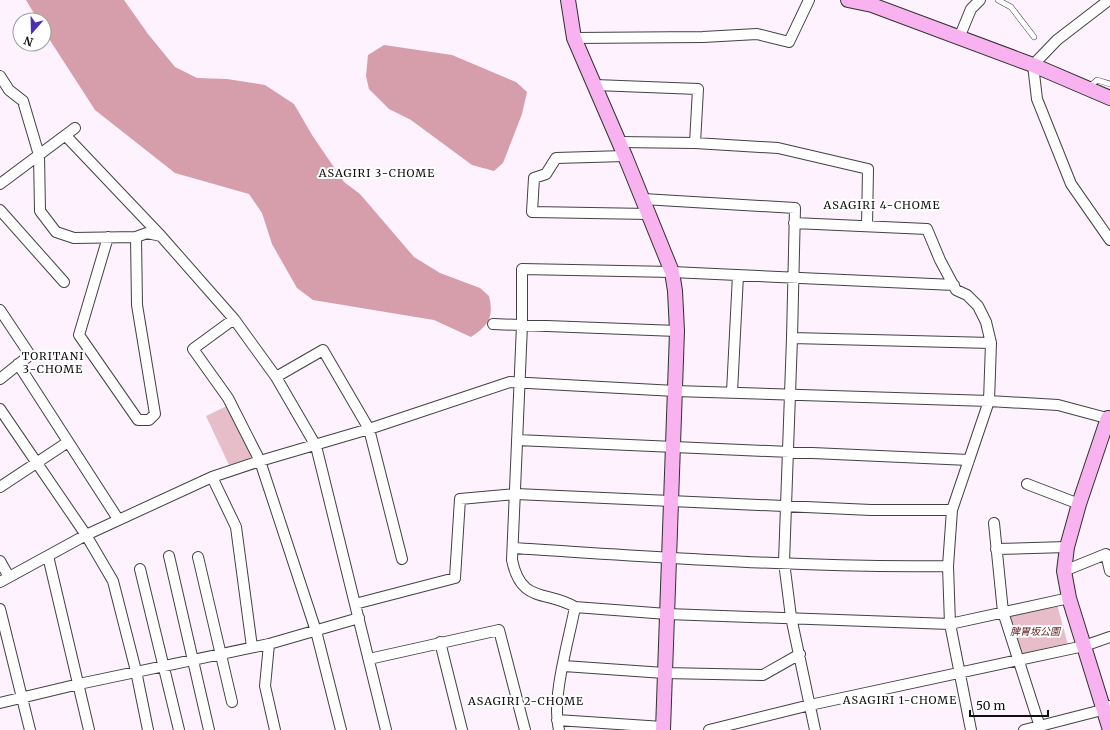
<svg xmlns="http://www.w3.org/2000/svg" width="1110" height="730" font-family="Merriweather,'Noto Sans JP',serif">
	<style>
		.green { fill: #e6bdc9 }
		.forest { fill: #d69daa }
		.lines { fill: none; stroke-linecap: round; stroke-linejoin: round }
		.lane-casing { stroke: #424242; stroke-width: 6 }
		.street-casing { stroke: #424242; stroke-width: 12 }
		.secondary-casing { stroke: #313131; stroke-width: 16 }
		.lane { stroke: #fff; stroke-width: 5 }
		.street { stroke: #fff; stroke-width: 10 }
		.secondary { stroke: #f9b2f0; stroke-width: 14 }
		.labels { text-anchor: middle; stroke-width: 4; stroke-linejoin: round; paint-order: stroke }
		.park-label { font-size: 10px; font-style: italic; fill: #622523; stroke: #fff }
		.neighbourhood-label { font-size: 11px; letter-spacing: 1px; fill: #0f0f0f; stroke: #fff }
	</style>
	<rect width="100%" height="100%" fill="#fef2fe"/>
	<path class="green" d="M 227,406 L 252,458 L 229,465 L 206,416 Z
		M 1057,604 L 1068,645 L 1020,656 L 1008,615 Z"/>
	<path class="forest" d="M 26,0 L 124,0 L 148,34 L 175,67 L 197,78 L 227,79 L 265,85 L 294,104 L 312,135 L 344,182 L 360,194 L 414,257 L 440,273 L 480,288 L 489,296 C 494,317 489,325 471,337 L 434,320 L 313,300 L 297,288 L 272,244 L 262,213 L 249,194 L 175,173 L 95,110 L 44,31 L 44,20 L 38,20 Z
		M 384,45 L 452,55 L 516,82 L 527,92 L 522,114 L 503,163 L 494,171 L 472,165 L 411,120 L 389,109 L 369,89 L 366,76 L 368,55 Z"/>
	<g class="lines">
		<defs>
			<path id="lane" d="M 998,0 L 1011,7 L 1034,37
				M 1088,88 L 1097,80 L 1110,84"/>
			<path id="street" d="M 1109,0 L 1057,40 L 1033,65 L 1037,99 L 1071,184 L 1110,240
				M 574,38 L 703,37 L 757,34 L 789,42 L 809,0
				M 959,38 L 971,9 L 980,0
				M 0,76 L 9,90 L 23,101 L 39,155 L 40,211 L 56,232 L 74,238 L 136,237 L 147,233 L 161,236 L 234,319 L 276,377 L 316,446 L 386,730
				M 595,85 L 698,89 L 695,143
				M 66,136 L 161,236
				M 619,142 L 695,143 L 778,148 L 868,169 L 867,226
				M 625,156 L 556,158 L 546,174 L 534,178 L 532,212 L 649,214
				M 0,184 L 75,128
				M 643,199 L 795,208 L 792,338 L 784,562 L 791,617 L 815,730
				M 0,210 L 64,282
				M 794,223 L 927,229 L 940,260 L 956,290 L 967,295 L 978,306 L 986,322 L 991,343 L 989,401 L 952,510 L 948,566 L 950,624 L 971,730
				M 108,237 L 79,335 L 138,420 L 149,420 L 155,414 L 137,305 L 136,237
				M 954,285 L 672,272 L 522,269 L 522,325 L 512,560 C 521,604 546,590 575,607 L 667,614 L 950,624 L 1069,598
				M 0,310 L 30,355 L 0,379
				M 234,319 L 193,349 L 228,398 L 260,461 L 316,631 L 341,730
				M 493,324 L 677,331
				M 792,338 L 991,343
				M 18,364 L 118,519
				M 276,377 L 323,350 L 369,429 L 402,559
				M 732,392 L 738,275
				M 0,409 L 86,535 L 113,581 L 136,671 L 148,730
				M 517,440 L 969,460
				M 212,477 L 236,527 L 252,647
				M 1027,484 L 1079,504
				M 0,487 L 68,442
				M 994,523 L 1003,612 L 1041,730
				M 513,548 C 658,557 803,568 948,566
				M 996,549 L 1067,547
				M 48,556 L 89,730
				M 169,556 L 209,730
				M 198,557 L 232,702
				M 0,561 L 9,577
				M 140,569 L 179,730
				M 1064,571 L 1106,554 L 1110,571
				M 0,582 L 86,535 L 212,477 L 260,461 L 369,429 L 510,382 L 675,391 L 989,401 L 1058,405 L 1110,419
				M 355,604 L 455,578 L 460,499 L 516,494 L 871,510 L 952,510
				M 0,609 L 30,730
				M 440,642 L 462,730
				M 269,644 L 265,686 L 275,730
				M 369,659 L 499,630 L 525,730
				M 564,666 L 664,673 L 763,675 L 800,654
				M 0,703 L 79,684 L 269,644 L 359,618
				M 557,720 L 663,727
				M 559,730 C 551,698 569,640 575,607
				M 709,730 L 810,705 L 1084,646 L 1110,637
				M 1024,730 L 1102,710 L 1110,706"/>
			<path id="secondary" d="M 568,0 L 574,38 L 625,156 L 672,272 L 675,291 L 677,331 L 663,730
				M 848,0 L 872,5 L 1033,65 L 1110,98
				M 1108,418 L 1079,504 L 1067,547 L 1064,571 L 1069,598 L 1110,730"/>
		</defs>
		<use href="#lane" class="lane-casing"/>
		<use href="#street" class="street-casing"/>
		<use href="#secondary" class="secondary-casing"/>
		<use href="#lane" class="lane"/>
		<use href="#street" class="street"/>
		<use href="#secondary" class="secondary"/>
	</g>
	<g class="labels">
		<g class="park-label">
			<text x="1035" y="635">脾胃坂公園</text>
		</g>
		<g class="neighbourhood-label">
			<text x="377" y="177">ASAGIRI 3-CHOME</text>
			<text x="882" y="209">ASAGIRI 4-CHOME</text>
			<text x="53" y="360">TORITANI<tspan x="53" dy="13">3-CHOME</tspan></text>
			<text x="900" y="704">ASAGIRI 1-CHOME</text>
			<text x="526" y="705">ASAGIRI 2-CHOME</text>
		</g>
	</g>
	<g transform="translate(32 32) rotate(200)"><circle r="19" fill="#ffffff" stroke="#9f9f9f"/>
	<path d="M0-3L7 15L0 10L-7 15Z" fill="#4930b5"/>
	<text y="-6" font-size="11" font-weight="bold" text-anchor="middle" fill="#0f0f0f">N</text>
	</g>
	<path d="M970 710v6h78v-6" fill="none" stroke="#0f0f0f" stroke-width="2"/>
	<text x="976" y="710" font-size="12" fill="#0f0f0f" stroke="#ffffff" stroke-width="3" paint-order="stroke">50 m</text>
</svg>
